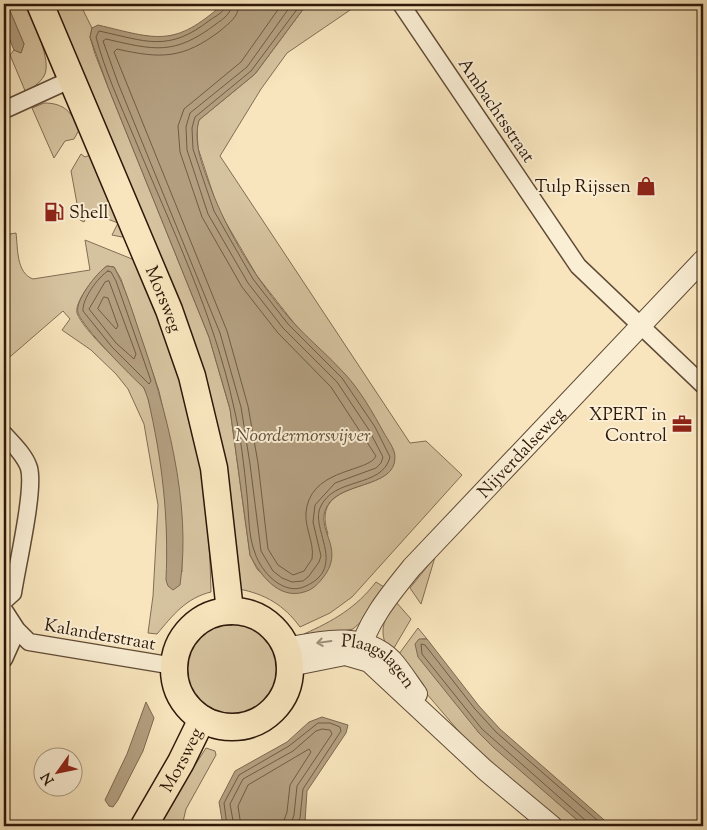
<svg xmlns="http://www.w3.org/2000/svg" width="707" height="830" font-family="'Sorts Mill Goudy',serif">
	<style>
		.green { fill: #d5c29e; stroke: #816d54; fill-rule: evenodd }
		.water { fill: #b39f80; stroke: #7d6950 }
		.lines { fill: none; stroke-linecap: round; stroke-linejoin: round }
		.shore { stroke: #705c44; stroke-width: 1 }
		.minor-casing { stroke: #604b36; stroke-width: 19 }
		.tertiary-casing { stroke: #604b36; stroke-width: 22 }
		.primary-casing { stroke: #2d1809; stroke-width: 29 }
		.minor { stroke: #faeed4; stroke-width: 16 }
		.tertiary { stroke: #faeed4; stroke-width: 20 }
		.primary { stroke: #f8e5bd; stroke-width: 26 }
		.oneway { stroke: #9e8e79 }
		.labels { text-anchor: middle; stroke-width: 4; stroke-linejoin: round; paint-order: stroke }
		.street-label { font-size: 18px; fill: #2d1809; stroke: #faeed4 }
		.poi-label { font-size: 18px; fill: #2d1809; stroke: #faeed4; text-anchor: end }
		.water-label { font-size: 19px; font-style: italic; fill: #634e39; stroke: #faeed4 }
	</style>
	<rect width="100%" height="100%" fill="#f8e5bd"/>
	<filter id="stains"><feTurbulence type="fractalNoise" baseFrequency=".004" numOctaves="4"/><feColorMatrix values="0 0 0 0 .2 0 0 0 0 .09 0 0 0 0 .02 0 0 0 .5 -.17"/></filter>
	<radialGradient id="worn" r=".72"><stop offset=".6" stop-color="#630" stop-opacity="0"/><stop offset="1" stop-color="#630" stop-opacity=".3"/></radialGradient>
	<path class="green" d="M 7,4 L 26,4 C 32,21 53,61 44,76 C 40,83 32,88 26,93 L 10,55 L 14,50 L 21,53 L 24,44 Z
		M 48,4 L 80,4 L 92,28 L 90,37 L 95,54 L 108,87 L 209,337 L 230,409 L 250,555 L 257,569 L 276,587 L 328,534 C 307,471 405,500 393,449 L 257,276 L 218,209 L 198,148 L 197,128 L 199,120 L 255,74 L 307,4 L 359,4 L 287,53 L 261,89 L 220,156 L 410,443 L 426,441 L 462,475 L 352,597 L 330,613 L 300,627 C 284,605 265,594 239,589 L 225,501 Z
		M 44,103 C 64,103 72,112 79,130 L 74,139 L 65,141 L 54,158 L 32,108 Z
		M 81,154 L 85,157 L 90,155 L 127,234 L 122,237 L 112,235 L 118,223 L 89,212 L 84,222 L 80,220 L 71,171 Z
		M 16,233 C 18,248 16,273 33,279 L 90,270 L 85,240 L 137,261 C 161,322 185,384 198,449 C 206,496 210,544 211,592 C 186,598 173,615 157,634 L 148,633 L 153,596 L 158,505 L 144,424 L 128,389 L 116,374 L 91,350 L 62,330 L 70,319 L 63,311 L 4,362 L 4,235 ZM 107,266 L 114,267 L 121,279 L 159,391 L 173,455 L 181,523 L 182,572 L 167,558 C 168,511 163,465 153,419 C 150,409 149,395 143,387 C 128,370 83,331 77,313 C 74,301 98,272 107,266 Z
		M 435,557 L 421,604 L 410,588 Z
		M 376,582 L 384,587 L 363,620 L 353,629 L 306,638 L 304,634 C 333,621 356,608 376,582 Z
		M 396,602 L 411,619 L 391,653 C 377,634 383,619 396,602 Z
		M180 670a52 52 0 1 1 104 0a52 52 0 1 1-104 0Z
		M 418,628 L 427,639 L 422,639 L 479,733 L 584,826 L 562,826 L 474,749 L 396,658 Z
		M 206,748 L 215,751 L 216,755 L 186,809 L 182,826 L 156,826 Z"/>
	<path class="water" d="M 4,4 L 7,4 L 24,44 L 21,53 L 14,50 L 4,26 Z
		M 223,4 L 307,4 L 255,74 L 199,120 C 193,142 202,165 210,186 C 228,234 257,281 291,320 C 308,339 328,355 345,374 C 360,390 373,413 384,433 C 388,440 395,449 395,457 C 396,490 334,480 325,511 C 318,533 346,550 322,579 C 317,585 312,590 304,592 C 279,600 260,575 250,555 L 230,409 L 209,337 L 108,87 L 90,37 L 92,28 L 98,25 C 157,39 174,48 223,4 Z
		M 107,266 L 114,267 C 125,287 132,310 139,331 C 166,408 192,503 180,585 L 173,590 L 168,586 L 166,580 C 169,518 162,459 148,399 L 144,388 C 130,375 84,329 78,313 C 74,302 97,272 107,266 Z
		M 419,639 L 427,639 L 479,706 L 500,729 L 611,826 L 584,826 L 493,747 L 479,733 L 418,657 L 415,644 Z
		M 146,702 L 154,718 L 143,751 L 118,800 L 113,807 L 109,806 L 105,800 L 127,754 Z
		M 322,717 L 348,725 L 346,733 L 307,791 L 305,822 L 298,826 L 223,826 L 219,802 L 235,771 L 287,742 L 309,722 Z"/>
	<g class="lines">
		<path class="shore" d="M 226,4 C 225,12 216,16 210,20 C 168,53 146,41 99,31 L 96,37 C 105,71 120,104 134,137 C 170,225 214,314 234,408 C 241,437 244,466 247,495 C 249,514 248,535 255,553 C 261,572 284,597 306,586 C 347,567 311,530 320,508 C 333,476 382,489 390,457 L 375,427 L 342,378 L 288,324 L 253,279 L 214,211 L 193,149 L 192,128 L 195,117 L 251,71 L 301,4
			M 232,4 C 231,14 223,19 216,24 C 174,56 154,50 106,39 L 103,41 L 118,83 L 220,333 L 241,407 L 250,464 L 261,551 L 273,571 L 282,578 L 292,582 L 303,581 L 309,576 L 319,562 L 321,556 L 313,522 L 315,505 L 335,483 L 376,468 L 381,463 L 383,457 L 369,430 L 337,382 L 283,328 L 248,283 L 208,214 L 187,150 L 186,127 L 190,113 L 247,67 L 292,4
			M 239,4 C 239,17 229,23 220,31 C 183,59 161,59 117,49 L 114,52 L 227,331 L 248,406 L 258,463 L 268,549 L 278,565 L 293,575 L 304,571 L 312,559 C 315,541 302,525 307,506 C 316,468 369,472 376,456 L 331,387 L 278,333 L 242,287 L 202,217 L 180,152 L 178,126 L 184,109 L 241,62 L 282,4
			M 108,271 L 111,272 L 116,281 L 151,381 L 149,384 L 112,347 L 83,311 C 82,299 98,277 108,271 Z
			M 109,281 L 136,354 L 134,359 L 116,343 L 89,309 L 105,282 Z
			M 104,297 L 108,298 L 118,326 L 116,329 L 98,309 Z
			M 227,826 L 224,803 L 239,775 L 289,746 L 318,723 L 330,723 L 340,727 L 341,731 L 303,789 L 300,818 L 296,826
			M 234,826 L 230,804 L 243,779 L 293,751 L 316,731 L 322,729 L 330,730 L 332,734 L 297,786 L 294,815 L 290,826
			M 241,826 L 238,806 L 248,785 L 309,749 L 311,752 L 290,785 L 287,812 L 282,826
			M 587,826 L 585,820 L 482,729 L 422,654 L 421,644 L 425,645 L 475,709 L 497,733 L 604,826"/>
		<defs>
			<path id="minor" d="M 401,4 L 578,266 L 703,385
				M 4,110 L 72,79
				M 4,434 C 12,443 25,455 29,468 C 35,490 17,566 13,593 L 4,601
				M 4,610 L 17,630 L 29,642 L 174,666
				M 4,659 L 17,630"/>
			<g id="tertiary">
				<path id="s1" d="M 286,648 C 323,641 362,631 392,660 C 401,670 409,683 417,694"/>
				<path id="s2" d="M 358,657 C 366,623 390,594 412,567 L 703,260"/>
				<path d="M 290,666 L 345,655 L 369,662 L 485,770 L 552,826"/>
			</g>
			<g id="primary">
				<path id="s3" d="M 40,4 L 169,310 L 192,376 L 214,468 L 230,611"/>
				<circle cx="232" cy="669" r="58"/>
				<path id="s4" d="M 144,826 L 181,762 L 202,719"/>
			</g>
		</defs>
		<use href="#minor" class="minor-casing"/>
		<use href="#tertiary" class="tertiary-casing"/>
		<use href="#primary" class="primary-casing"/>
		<use href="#minor" class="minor"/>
		<use href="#tertiary" class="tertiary"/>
		<use href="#primary" class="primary"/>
	</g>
	<defs><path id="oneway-shaft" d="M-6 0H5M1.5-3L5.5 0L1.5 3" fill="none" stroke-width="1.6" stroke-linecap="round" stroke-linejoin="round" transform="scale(1.25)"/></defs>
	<use class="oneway" href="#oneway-shaft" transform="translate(324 642) rotate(172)"/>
	<defs>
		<symbol id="shop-bare" viewBox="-9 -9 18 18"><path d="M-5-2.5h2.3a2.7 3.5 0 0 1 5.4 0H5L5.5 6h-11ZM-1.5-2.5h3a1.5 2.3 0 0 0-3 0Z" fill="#8f2418" stroke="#faeed4" stroke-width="2.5" paint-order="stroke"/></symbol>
		<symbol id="fuel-bare" viewBox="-9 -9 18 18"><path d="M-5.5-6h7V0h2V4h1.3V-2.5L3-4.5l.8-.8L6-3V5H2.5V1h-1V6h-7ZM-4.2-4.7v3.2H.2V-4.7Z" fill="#8f2418" stroke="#faeed4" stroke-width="2.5" paint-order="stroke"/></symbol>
		<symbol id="office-bare" viewBox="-9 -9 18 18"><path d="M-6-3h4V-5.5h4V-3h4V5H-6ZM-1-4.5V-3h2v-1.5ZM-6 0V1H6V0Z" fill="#8f2418" stroke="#faeed4" stroke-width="2.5" paint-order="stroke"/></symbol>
	</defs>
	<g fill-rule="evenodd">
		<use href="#shop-bare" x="632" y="172" width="28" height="28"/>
		<use href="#fuel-bare" x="40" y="198" width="28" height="28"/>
		<use href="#office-bare" x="668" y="410" width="28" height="28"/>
	</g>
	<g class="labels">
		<g class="street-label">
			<text transform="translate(497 110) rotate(56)" y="6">Ambachtsstraat</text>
			<text dy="6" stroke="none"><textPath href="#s3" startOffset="320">Morsweg</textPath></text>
			<text dy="6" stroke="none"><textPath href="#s2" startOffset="264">Nijverdalseweg</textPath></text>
			<text transform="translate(100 634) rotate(10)" y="6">Kalanderstraat</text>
			<text dy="6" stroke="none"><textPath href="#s1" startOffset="100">Plaagslagen</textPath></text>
			<text dy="6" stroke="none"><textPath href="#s4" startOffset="76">Morsweg</textPath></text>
		</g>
		<g class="poi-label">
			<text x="631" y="192">Tulp Rijssen</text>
			<text x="69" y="218" text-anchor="start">Shell</text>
			<text x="667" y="420">XPERT in<tspan x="667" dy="21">Control</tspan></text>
		</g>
		<g class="water-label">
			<text x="303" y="441">Noordermorsvijver</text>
		</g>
	</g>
	<rect width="707" height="830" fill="none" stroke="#f8e5bd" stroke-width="20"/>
	<rect x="5" y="5" width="697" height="820" fill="none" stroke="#2d1809" stroke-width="2.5"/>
	<rect x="10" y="10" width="687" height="810" fill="none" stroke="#2d1809"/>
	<g transform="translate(58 772) rotate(237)"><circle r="24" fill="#faeed4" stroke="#a89883"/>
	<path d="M0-4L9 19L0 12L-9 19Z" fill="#8f2418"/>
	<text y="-8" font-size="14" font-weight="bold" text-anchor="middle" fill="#2d1809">N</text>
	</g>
	<rect width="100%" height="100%" filter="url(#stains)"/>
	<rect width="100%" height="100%" fill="url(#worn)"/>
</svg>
